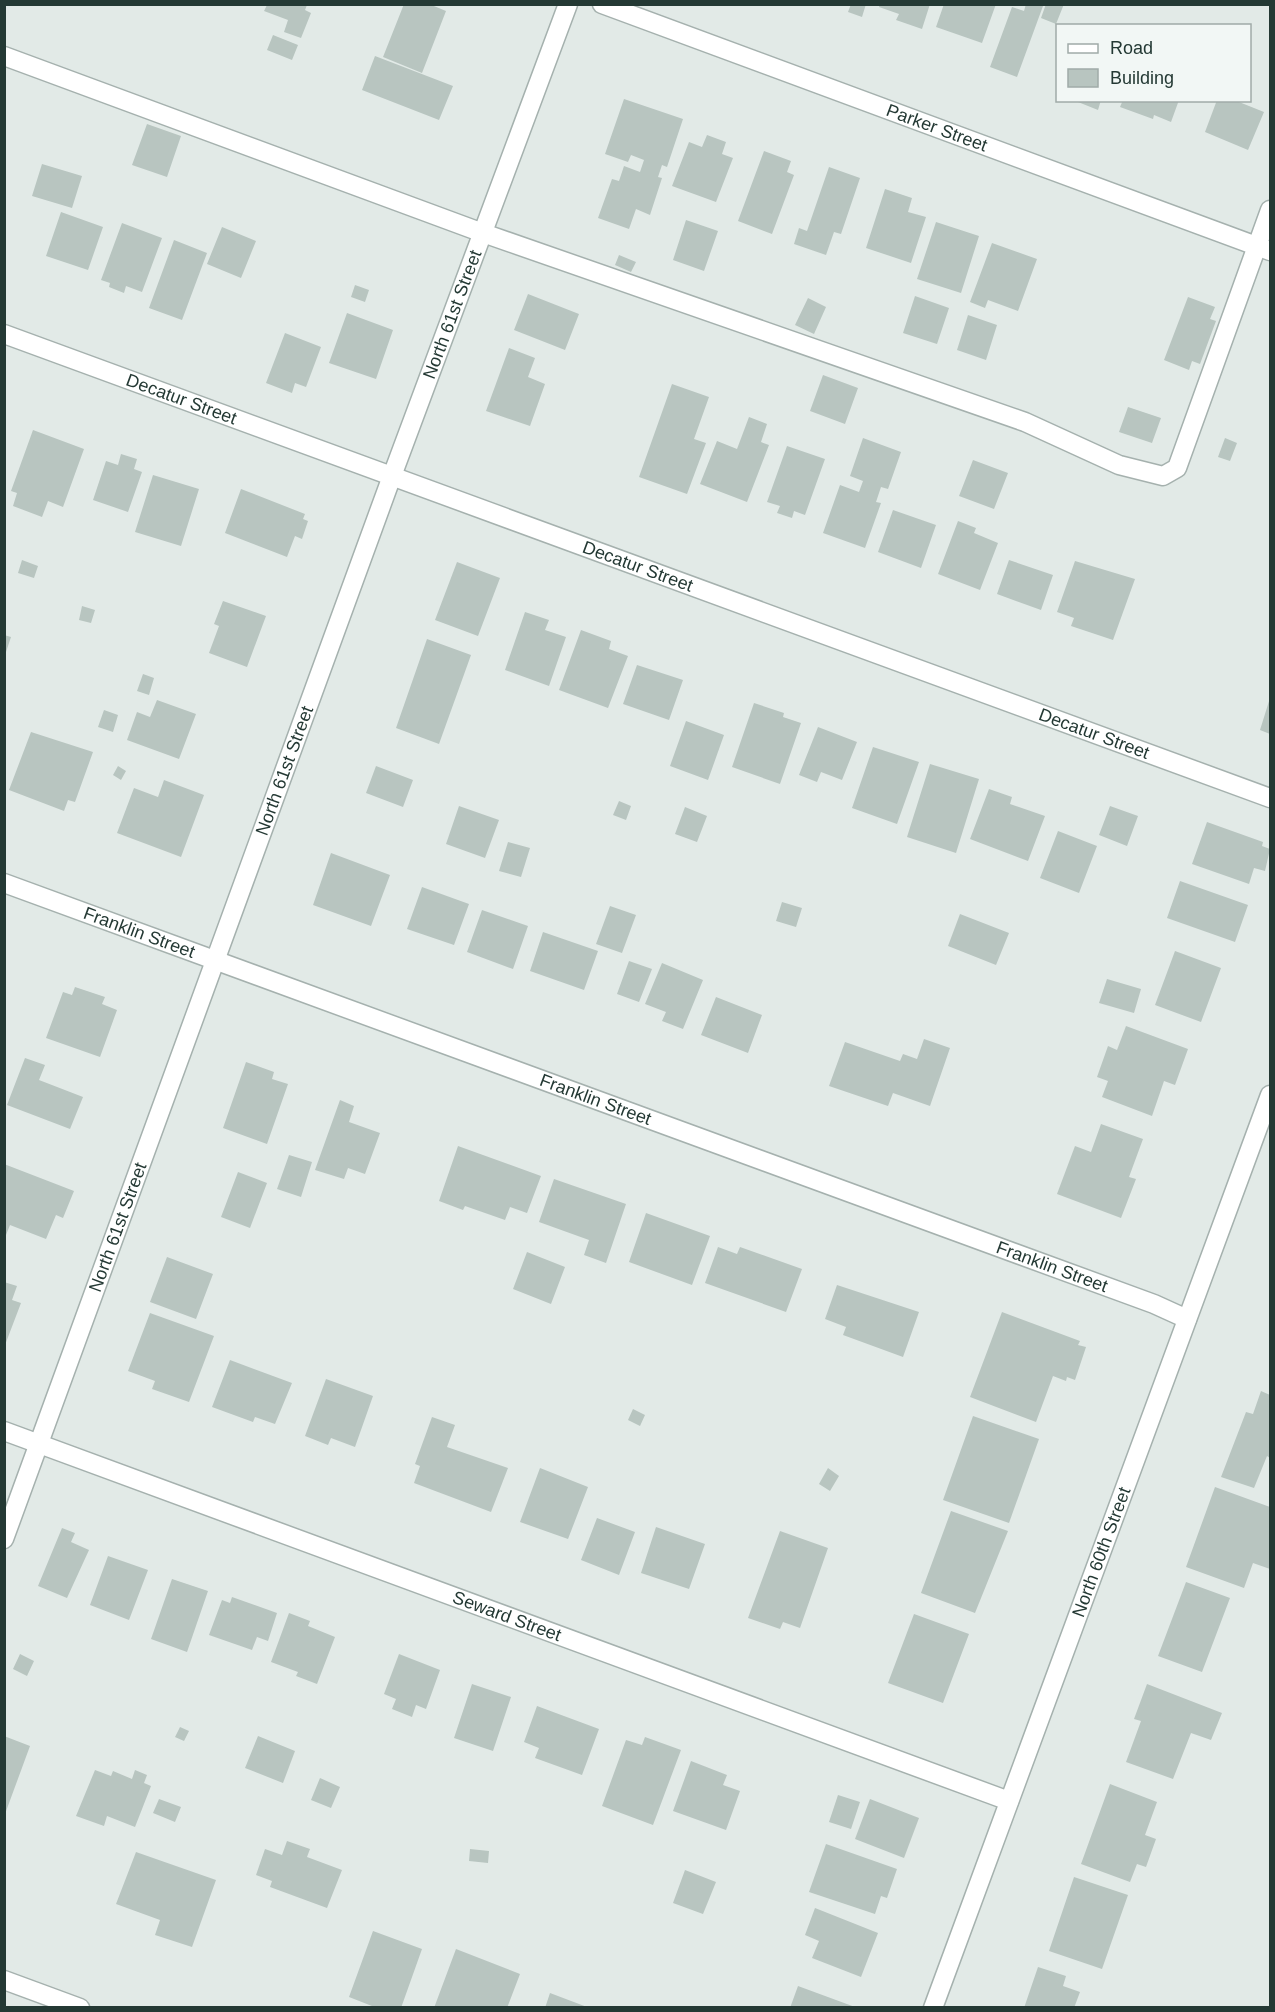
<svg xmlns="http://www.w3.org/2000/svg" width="1275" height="2012" font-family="Helvetica,sans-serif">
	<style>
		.building { fill: #b8c5c0 }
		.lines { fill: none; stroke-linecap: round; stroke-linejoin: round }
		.service-casing { stroke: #a5b1ae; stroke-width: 21 }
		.minor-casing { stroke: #a5b1ae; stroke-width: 21 }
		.tertiary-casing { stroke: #a5b1ae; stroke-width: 21 }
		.service { stroke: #fff; stroke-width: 18 }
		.minor { stroke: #fff; stroke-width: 18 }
		.tertiary { stroke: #fff; stroke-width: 18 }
		.labels { text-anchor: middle; stroke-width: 5; stroke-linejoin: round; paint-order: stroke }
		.street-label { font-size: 18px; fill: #243934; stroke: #f2f7f5 }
	</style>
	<rect width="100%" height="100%" fill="#e2eae7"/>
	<path class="building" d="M 404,4 L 429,4 L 446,11 L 422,73 L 383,57 Z
		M 851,4 L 866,4 L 862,17 L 848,12 Z
		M 880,4 L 930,4 L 922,29 L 896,20 L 899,14 L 879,7 Z
		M 944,4 L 996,4 L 982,43 L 936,27 Z
		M 1026,4 L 1043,6 L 1017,77 L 990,67 L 1012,7 L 1024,11 Z
		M 1046,4 L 1064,4 L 1056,24 L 1041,18 Z
		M 267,5 L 307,5 L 305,10 L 311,13 L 301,38 L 284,32 L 288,20 L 264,11 Z
		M 273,35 L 298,45 L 292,60 L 267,50 Z
		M 375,56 L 453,86 L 439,120 L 362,90 Z
		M 624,99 L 683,119 L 667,167 L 662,165 L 658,177 L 662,178 L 650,215 L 636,209 L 629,229 L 598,218 L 612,179 L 619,181 L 624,166 L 640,172 L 644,160 L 631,155 L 628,162 L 605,154 Z
		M 1073,100 L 1101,100 L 1098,110 Z
		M 1123,100 L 1179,100 L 1171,122 L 1154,115 L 1153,119 L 1120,107 Z
		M 1217,100 L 1234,100 L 1264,112 L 1248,150 L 1205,132 Z
		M 147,124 L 181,136 L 167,177 L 132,165 Z
		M 707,135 L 726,142 L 722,154 L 733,158 L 716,202 L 672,186 L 689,142 L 702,147 Z
		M 764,151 L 791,161 L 787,172 L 794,175 L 772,234 L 738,221 Z
		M 42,164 L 82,176 L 72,208 L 32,196 Z
		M 829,167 L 860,178 L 841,234 L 834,232 L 826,255 L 794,244 L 799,228 L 807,231 Z
		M 885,189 L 912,198 L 908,212 L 926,217 L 911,263 L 866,248 Z
		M 61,212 L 103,227 L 88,270 L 46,256 Z
		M 686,220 L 718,231 L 704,271 L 673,260 Z
		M 936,222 L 979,236 L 961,293 L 917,279 Z
		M 122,223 L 162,238 L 142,292 L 126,286 L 124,293 L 109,287 L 110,283 L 101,280 Z
		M 222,227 L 256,241 L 241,278 L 207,264 Z
		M 174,240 L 207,253 L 182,320 L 149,308 Z
		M 992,243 L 1037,259 L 1018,311 L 988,300 L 985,308 L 970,302 Z
		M 619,255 L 636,262 L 631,272 L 615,265 Z
		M 355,285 L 369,290 L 365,302 L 351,297 Z
		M 528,294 L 579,314 L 565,350 L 514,330 Z
		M 915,296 L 949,308 L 937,344 L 903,333 Z
		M 1188,297 L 1215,307 L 1210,319 L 1216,321 L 1200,364 L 1192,361 L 1189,370 L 1164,360 Z
		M 808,298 L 826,307 L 814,334 L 795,325 Z
		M 347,313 L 393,330 L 376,379 L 329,363 Z
		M 968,315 L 997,325 L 986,360 L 957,350 Z
		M 285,333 L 321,347 L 306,387 L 295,383 L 292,393 L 266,383 Z
		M 509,348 L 535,358 L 528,377 L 545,384 L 530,426 L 486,411 Z
		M 823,375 L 858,388 L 845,424 L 810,411 Z
		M 672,384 L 709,397 L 694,439 L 706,443 L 687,494 L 639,477 Z
		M 1128,407 L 1161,418 L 1152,443 L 1119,432 Z
		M 749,417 L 767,424 L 761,442 L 769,445 L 747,502 L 700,484 L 717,441 L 737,449 Z
		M 33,430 L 84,449 L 63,507 L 48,501 L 42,517 L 13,506 L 17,493 L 11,491 Z
		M 863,438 L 901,452 L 888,489 L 881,487 L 876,502 L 881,503 L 865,548 L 823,533 L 840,485 L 859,492 L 863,481 L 850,476 Z
		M 1225,438 L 1237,443 L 1230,461 L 1218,457 Z
		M 787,446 L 825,459 L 805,515 L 794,511 L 792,518 L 777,513 L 780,506 L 767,502 Z
		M 121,454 L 137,459 L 134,469 L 142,472 L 128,512 L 93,500 L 106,461 L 118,465 Z
		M 973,460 L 1008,473 L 994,509 L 959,496 Z
		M 153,475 L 199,489 L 181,546 L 135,532 Z
		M 241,489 L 305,514 L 303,519 L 308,521 L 302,539 L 295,536 L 287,557 L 225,533 Z
		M 893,510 L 936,525 L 921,568 L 878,552 Z
		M 958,521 L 976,528 L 974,533 L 998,543 L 980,590 L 938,574 Z
		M 22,560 L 38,566 L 34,578 L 18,573 Z
		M 1009,560 L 1053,575 L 1041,610 L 997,594 Z
		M 1075,561 L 1135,579 L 1113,640 L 1071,626 L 1074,618 L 1057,612 Z
		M 457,562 L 500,578 L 478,636 L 435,620 Z
		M 223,601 L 266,616 L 247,667 L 209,653 L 219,626 L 214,624 Z
		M 82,606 L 95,610 L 91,623 L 79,620 Z
		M 525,612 L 549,620 L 545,630 L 566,637 L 549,686 L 505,670 Z
		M 581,630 L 611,641 L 609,649 L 628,656 L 608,708 L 559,690 Z
		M 4,635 L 11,637 L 5,655 L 4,655 Z
		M 427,639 L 471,655 L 439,744 L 396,728 Z
		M 637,665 L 683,680 L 669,720 L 623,704 Z
		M 143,674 L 154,678 L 149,695 L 137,691 Z
		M 1270,698 L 1270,734 L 1260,730 Z
		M 157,700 L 196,714 L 179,759 L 127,740 L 137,712 L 150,717 Z
		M 754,703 L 784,713 L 783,717 L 801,723 L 780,784 L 732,767 Z
		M 104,710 L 118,715 L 113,732 L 98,727 Z
		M 686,721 L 724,735 L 708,780 L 670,766 Z
		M 818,727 L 857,742 L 842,780 L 821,772 L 817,782 L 799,775 Z
		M 31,732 L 93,752 L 75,802 L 68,800 L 64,811 L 9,790 Z
		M 873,747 L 919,762 L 897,824 L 852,808 Z
		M 930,764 L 979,779 L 956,853 L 907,837 Z
		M 118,766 L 126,771 L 121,780 L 113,775 Z
		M 376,766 L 413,780 L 403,807 L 366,793 Z
		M 164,780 L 204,795 L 181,857 L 117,833 L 134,788 L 158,797 Z
		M 989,789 L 1012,797 L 1010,804 L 1045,816 L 1028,861 L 970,839 Z
		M 619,801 L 631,806 L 626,820 L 613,815 Z
		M 459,806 L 499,820 L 485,858 L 446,844 Z
		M 1110,806 L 1138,816 L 1127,846 L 1099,835 Z
		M 685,807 L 707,816 L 697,842 L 675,834 Z
		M 1207,822 L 1263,842 L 1262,846 L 1270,849 L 1265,871 L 1254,868 L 1249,884 L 1192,864 Z
		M 1058,831 L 1097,846 L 1079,893 L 1040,878 Z
		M 508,842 L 530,848 L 521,877 L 499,871 Z
		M 331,853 L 390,875 L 371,926 L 313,905 Z
		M 1180,881 L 1248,905 L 1235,942 L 1167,918 Z
		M 422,887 L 469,904 L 454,945 L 407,929 Z
		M 782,902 L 802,908 L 796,927 L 776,921 Z
		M 610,906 L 636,915 L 622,953 L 596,944 Z
		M 482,910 L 528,926 L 513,969 L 467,952 Z
		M 960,914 L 1009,933 L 996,965 L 948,946 Z
		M 543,932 L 598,951 L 584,990 L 530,971 Z
		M 1175,951 L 1221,968 L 1201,1022 L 1155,1005 Z
		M 629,961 L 652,969 L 639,1002 L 617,994 Z
		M 662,963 L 703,980 L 683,1029 L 662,1021 L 666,1012 L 645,1004 Z
		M 1107,979 L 1141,989 L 1134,1013 L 1099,1003 Z
		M 75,987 L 105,997 L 102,1004 L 117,1010 L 100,1057 L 46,1038 L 63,992 L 72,995 Z
		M 716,997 L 762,1015 L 748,1053 L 701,1035 Z
		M 1126,1026 L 1188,1049 L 1175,1085 L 1164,1081 L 1152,1116 L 1102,1097 L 1108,1081 L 1097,1077 L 1108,1046 L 1117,1050 Z
		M 924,1039 L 950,1048 L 930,1106 L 893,1093 L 888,1106 L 829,1086 L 845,1042 L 900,1061 L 903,1054 L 917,1059 Z
		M 25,1058 L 45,1065 L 39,1080 L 83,1097 L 70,1129 L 7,1105 Z
		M 246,1062 L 274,1072 L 272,1079 L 288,1084 L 267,1144 L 223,1128 Z
		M 340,1100 L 354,1106 L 349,1122 L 380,1133 L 365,1174 L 348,1168 L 344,1179 L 315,1170 Z
		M 1101,1124 L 1143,1139 L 1129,1177 L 1136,1179 L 1121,1218 L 1057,1194 L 1075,1146 L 1091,1152 Z
		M 458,1146 L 541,1176 L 527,1213 L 510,1207 L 505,1220 L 465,1206 L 463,1210 L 439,1201 Z
		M 289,1155 L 312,1162 L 301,1197 L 277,1189 Z
		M 4,1164 L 74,1191 L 63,1218 L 56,1215 L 46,1239 L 10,1225 L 4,1240 Z
		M 238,1172 L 267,1183 L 250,1228 L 221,1217 Z
		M 554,1179 L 626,1204 L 606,1263 L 584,1255 L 589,1240 L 539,1222 Z
		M 646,1213 L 710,1236 L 692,1285 L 629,1262 Z
		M 718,1247 L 737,1254 L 740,1247 L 802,1269 L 786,1312 L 705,1283 Z
		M 527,1252 L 565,1267 L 551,1304 L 513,1289 Z
		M 167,1257 L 213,1274 L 196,1319 L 150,1302 Z
		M 4,1282 L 17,1286 L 12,1300 L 21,1303 L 5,1345 Z
		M 837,1285 L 919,1312 L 903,1357 L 843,1335 L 846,1327 L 825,1319 Z
		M 1002,1312 L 1080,1341 L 1078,1345 L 1086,1347 L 1075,1380 L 1067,1377 L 1066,1381 L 1053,1376 L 1036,1422 L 970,1397 Z
		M 150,1313 L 214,1336 L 189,1402 L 152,1389 L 155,1381 L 128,1371 Z
		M 230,1360 L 292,1383 L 275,1424 L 255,1417 L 253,1422 L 212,1407 Z
		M 326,1379 L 373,1396 L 355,1447 L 331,1438 L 328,1445 L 305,1436 Z
		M 1261,1391 L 1270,1395 L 1270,1458 L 1267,1456 L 1254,1488 L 1221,1477 L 1246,1412 L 1253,1414 Z
		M 633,1409 L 645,1415 L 640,1426 L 628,1420 Z
		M 973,1416 L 1039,1439 L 1009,1523 L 943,1500 Z
		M 432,1417 L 455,1425 L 447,1447 L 508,1468 L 491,1512 L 414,1483 L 420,1466 L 415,1464 Z
		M 540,1468 L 588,1487 L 568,1539 L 520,1522 Z
		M 828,1468 L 839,1476 L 830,1491 L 819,1484 Z
		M 1215,1487 L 1270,1507 L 1270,1569 L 1253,1563 L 1244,1588 L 1186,1567 Z
		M 951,1511 L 1008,1531 L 975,1613 L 921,1593 Z
		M 597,1518 L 635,1532 L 619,1575 L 581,1560 Z
		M 656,1527 L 705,1544 L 689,1589 L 641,1573 Z
		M 62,1528 L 75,1533 L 71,1542 L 89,1550 L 67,1598 L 38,1586 Z
		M 780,1531 L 828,1548 L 800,1628 L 783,1622 L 780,1629 L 748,1618 Z
		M 108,1556 L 148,1570 L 129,1620 L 90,1605 Z
		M 172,1579 L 208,1591 L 187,1652 L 151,1639 Z
		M 1186,1582 L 1230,1598 L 1202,1672 L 1158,1656 Z
		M 232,1597 L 277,1613 L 268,1641 L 257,1637 L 252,1650 L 209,1635 L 222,1600 L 230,1603 Z
		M 289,1613 L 310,1621 L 308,1626 L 335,1637 L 317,1684 L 296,1676 L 298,1672 L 271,1662 Z
		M 914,1614 L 969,1634 L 943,1703 L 888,1683 Z
		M 20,1654 L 34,1661 L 27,1676 L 13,1669 Z
		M 399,1654 L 440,1670 L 426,1709 L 416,1705 L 412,1717 L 392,1709 L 396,1699 L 384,1694 Z
		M 472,1684 L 511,1697 L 493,1751 L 454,1738 Z
		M 1147,1684 L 1222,1713 L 1211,1740 L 1191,1733 L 1173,1779 L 1126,1762 L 1141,1721 L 1134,1719 Z
		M 537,1706 L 599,1729 L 582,1775 L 535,1758 L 539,1748 L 524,1742 Z
		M 180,1727 L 189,1731 L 184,1741 L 175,1737 Z
		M 4,1736 L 30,1746 L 5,1814 L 4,1814 Z
		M 258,1736 L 295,1751 L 283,1783 L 245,1768 Z
		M 645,1737 L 681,1750 L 653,1825 L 602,1806 L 626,1740 L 642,1745 Z
		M 691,1761 L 727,1775 L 723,1785 L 740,1791 L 726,1830 L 673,1811 Z
		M 95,1770 L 111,1776 L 113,1771 L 132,1779 L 135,1770 L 147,1775 L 144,1783 L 151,1786 L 135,1827 L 107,1816 L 104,1826 L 76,1816 Z
		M 320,1778 L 340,1787 L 331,1808 L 311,1800 Z
		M 1110,1784 L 1157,1802 L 1145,1835 L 1156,1839 L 1146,1867 L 1137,1864 L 1130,1882 L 1081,1864 Z
		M 838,1795 L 860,1802 L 851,1829 L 829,1822 Z
		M 159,1799 L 181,1807 L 175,1822 L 153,1813 Z
		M 870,1799 L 919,1818 L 904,1858 L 855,1839 Z
		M 287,1841 L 310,1849 L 307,1857 L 342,1870 L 327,1908 L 270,1887 L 272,1881 L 256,1875 L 265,1849 L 282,1855 Z
		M 826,1844 L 897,1869 L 887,1898 L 881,1896 L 875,1914 L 809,1892 Z
		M 470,1849 L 489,1851 L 488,1863 L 469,1861 Z
		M 136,1852 L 216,1880 L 192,1947 L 155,1935 L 160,1920 L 116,1904 Z
		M 685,1870 L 716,1882 L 703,1914 L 673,1903 Z
		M 1074,1877 L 1128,1895 L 1102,1969 L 1049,1951 Z
		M 815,1908 L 878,1933 L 861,1977 L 812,1958 L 819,1941 L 805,1935 Z
		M 373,1931 L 422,1949 L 401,2008 L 377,2008 L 349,1997 Z
		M 456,1949 L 520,1974 L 507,2008 L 434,2008 Z
		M 1038,1967 L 1066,1976 L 1063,1986 L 1080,1992 L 1074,2008 L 1024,2008 Z
		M 798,1986 L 855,2007 L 855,2008 L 790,2008 Z
		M 550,1993 L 587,2007 L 587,2008 L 545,2008 Z"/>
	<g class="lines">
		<defs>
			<path id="service" d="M 4,56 L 483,233 L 1025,422 L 1119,465 L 1163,476 L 1177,468 L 1270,210"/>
			<g id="minor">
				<path id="s1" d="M 602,4 L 1270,251"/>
				<path id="s2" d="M 4,334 L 1270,798"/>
				<path id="s3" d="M 4,883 L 1154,1304 L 1187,1319"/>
				<path id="s4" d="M 4,1431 L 1009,1801"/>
				<path id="s5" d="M 4,1539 L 392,476 L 568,4"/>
				<path d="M 4,1980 L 80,2008"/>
			</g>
			<g id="tertiary">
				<path id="s6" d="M 933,2008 L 1270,1095"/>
			</g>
		</defs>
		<use href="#service" class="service-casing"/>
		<use href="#minor" class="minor-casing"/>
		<use href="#tertiary" class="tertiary-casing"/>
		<use href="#service" class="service"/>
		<use href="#minor" class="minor"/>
		<use href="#tertiary" class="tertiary"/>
	</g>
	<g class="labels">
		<g class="street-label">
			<text dy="6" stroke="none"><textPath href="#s1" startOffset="357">Parker Street</textPath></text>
			<text dy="6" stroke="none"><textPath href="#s5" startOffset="1304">North 61st Street</textPath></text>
			<text dy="6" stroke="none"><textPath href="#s2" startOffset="189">Decatur Street</textPath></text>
			<text dy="6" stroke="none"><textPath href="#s2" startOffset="675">Decatur Street</textPath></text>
			<text dy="6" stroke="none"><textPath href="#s2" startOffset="1161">Decatur Street</textPath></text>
			<text dy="6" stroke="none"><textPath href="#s5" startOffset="818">North 61st Street</textPath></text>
			<text dy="6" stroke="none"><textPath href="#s3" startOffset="144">Franklin Street</textPath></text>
			<text dy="6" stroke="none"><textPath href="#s3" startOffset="630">Franklin Street</textPath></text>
			<text dy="6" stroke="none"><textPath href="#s5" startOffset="332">North 61st Street</textPath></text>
			<text dy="6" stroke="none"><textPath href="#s3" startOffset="1116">Franklin Street</textPath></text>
			<text dy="6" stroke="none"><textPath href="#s6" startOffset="486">North 60th Street</textPath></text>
			<text dy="6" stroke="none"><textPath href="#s4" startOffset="536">Seward Street</textPath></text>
		</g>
	</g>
	<rect width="1275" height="2012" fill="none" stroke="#243934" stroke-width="12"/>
	<rect x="1056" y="24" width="195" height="78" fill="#f2f7f5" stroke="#a0aba8" stroke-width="1.5"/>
	<rect x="1068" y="44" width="30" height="9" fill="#ffffff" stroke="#a0aba8" stroke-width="1.5"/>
	<text x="1110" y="54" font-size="18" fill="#243934">Road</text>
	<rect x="1068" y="69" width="30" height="18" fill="#b8c5c0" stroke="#a0aba8" stroke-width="1.5"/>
	<text x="1110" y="84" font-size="18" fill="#243934">Building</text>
</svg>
